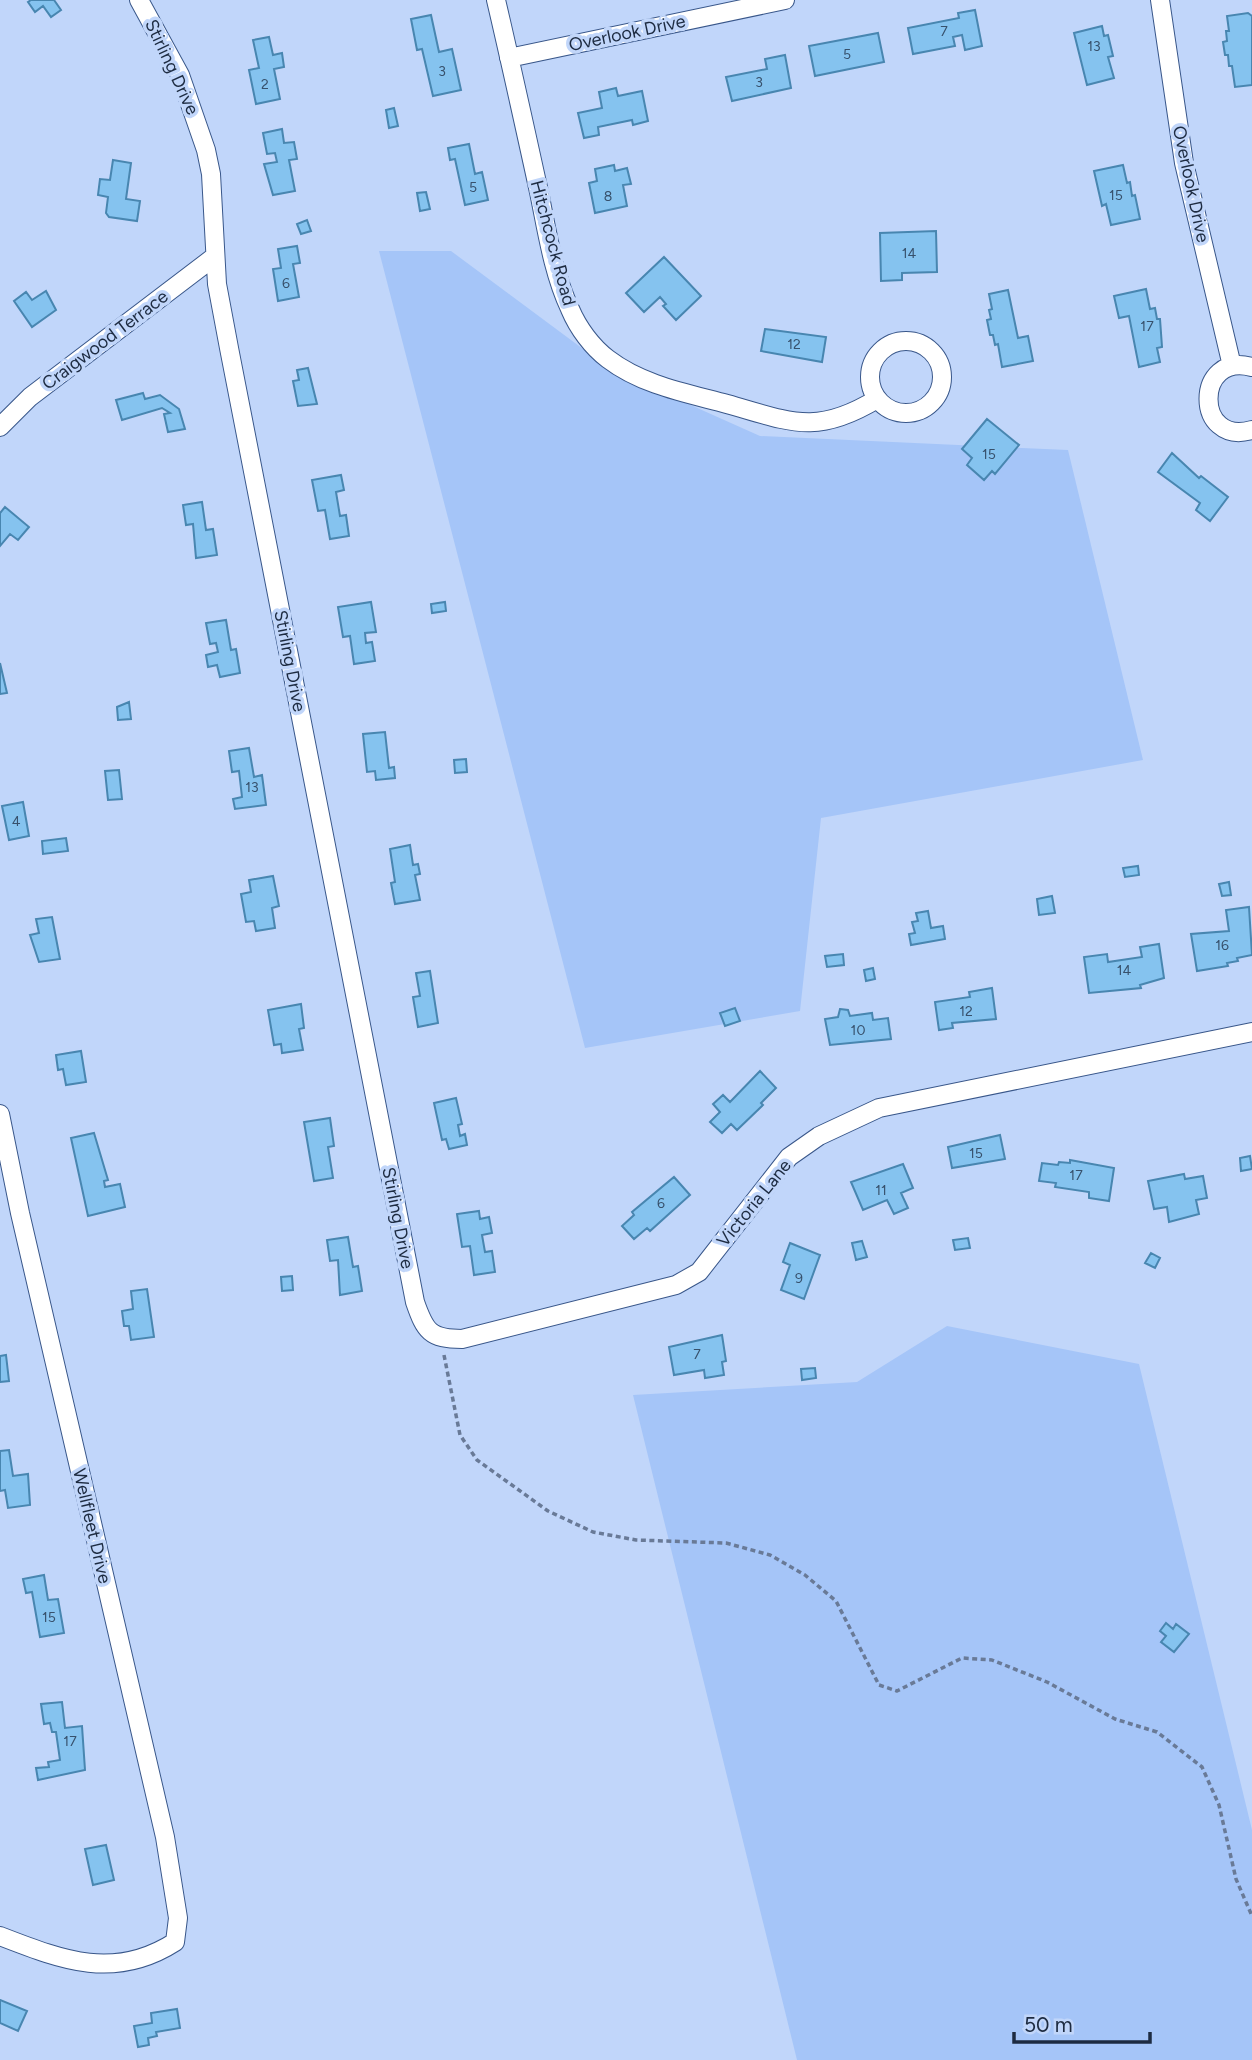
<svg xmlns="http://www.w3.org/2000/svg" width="1252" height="2060" font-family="Figtree,sans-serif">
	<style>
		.green { fill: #a5c5f8 }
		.building { fill: #85c3ef; stroke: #4886b0; stroke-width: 2 }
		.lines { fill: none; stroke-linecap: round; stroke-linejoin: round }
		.street-casing { stroke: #39578a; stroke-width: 20 }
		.path { stroke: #697a97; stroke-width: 3.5; stroke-dasharray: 5 3.5; stroke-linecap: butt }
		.street { stroke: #fff; stroke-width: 18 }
		.labels { text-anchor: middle; stroke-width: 7; stroke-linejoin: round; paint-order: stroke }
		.number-label { font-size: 14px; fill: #37516c }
		.street-label { font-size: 18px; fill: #1d2b41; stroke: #c1d6fa }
	</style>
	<rect width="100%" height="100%" fill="#c1d6fa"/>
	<path class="green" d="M 379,251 L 451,251 L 610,369 L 760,436 L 1068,450 L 1143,760 L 821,818 L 800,1011 L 585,1048 Z
		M 947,1326 L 1139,1364 L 1252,1830 L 1252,2060 L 797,2060 L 633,1395 L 857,1382 Z"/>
	<path class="building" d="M 31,0 L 54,0 L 61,10 L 51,17 L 43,6 L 35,12 L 28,2 Z
		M 975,10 L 982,46 L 965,50 L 962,35 L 953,37 L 955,46 L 913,54 L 908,28 L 959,18 L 958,13 Z
		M 1248,13 L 1252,16 L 1252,85 L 1235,87 L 1232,66 L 1229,66 L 1228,55 L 1225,55 L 1223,42 L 1227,41 L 1226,31 L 1229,31 L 1227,16 Z
		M 431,15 L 439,52 L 452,49 L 461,90 L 433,96 L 422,49 L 417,50 L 411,19 Z
		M 1102,26 L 1104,36 L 1108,35 L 1113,56 L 1108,57 L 1114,78 L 1087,85 L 1074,33 Z
		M 878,33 L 884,62 L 815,76 L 809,46 Z
		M 269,37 L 273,55 L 282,53 L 284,67 L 274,69 L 280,99 L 256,104 L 249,70 L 259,68 L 253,40 Z
		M 785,55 L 791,88 L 732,101 L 726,77 L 767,69 L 765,59 Z
		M 616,88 L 618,96 L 642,91 L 648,121 L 633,125 L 632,120 L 598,127 L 599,135 L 584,138 L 578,113 L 602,108 L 599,92 Z
		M 394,108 L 398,126 L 389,128 L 386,110 Z
		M 282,129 L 284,143 L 294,142 L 297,159 L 289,160 L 295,191 L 273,195 L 264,164 L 277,162 L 275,153 L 267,154 L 263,133 Z
		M 469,144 L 475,174 L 482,172 L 488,200 L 465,205 L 455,159 L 450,160 L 448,148 Z
		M 113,160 L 131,163 L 126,199 L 140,201 L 137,221 L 109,217 L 106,213 L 108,197 L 98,195 L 100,179 L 110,180 Z
		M 614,165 L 615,171 L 627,168 L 631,184 L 623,185 L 627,206 L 595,213 L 589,183 L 597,181 L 595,169 Z
		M 1123,165 L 1127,183 L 1130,182 L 1132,196 L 1135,195 L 1140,219 L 1111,225 L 1106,204 L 1102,206 L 1094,171 Z
		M 426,192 L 430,209 L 420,211 L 417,193 Z
		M 307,220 L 311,231 L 301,234 L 297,224 Z
		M 936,231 L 937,272 L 902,273 L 902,280 L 881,281 L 880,233 Z
		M 297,246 L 300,263 L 293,264 L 299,297 L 278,301 L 273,269 L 281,268 L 278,249 Z
		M 664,257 L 701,296 L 676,320 L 663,306 L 666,304 L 660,297 L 644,312 L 626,293 Z
		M 1146,289 L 1150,309 L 1155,308 L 1157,319 L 1160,319 L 1162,347 L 1157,348 L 1160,362 L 1139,367 L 1129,316 L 1119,318 L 1114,296 Z
		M 1008,290 L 1018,338 L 1028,336 L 1033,361 L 1002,367 L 998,344 L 995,345 L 993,335 L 990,335 L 987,320 L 991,319 L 989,310 L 992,309 L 989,294 Z
		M 46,291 L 56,310 L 32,327 L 14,301 L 26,292 L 32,300 Z
		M 765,329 L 826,337 L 822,362 L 761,351 Z
		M 308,368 L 317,404 L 298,406 L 293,381 L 299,380 L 297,370 Z
		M 143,393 L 145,399 L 160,395 L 179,409 L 185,429 L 168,432 L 164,414 L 170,413 L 162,408 L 122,420 L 116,400 Z
		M 987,419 L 1019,445 L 995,474 L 992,471 L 984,480 L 967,465 L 972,458 L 962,449 Z
		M 1172,453 L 1199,478 L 1201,476 L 1228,497 L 1210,521 L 1196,510 L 1200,503 L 1158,472 Z
		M 341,475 L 344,490 L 336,492 L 340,516 L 346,515 L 349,536 L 330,539 L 325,510 L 318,511 L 312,480 Z
		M 202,502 L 206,530 L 213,529 L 217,555 L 196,558 L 193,524 L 186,525 L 183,505 Z
		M 5,507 L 29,527 L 18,540 L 10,534 L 0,546 L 0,513 Z
		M 371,602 L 376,632 L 365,633 L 366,643 L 372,642 L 375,661 L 354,664 L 350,636 L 343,637 L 338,607 Z
		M 445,602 L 446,611 L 432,613 L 431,604 Z
		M 226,620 L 231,650 L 236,649 L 240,673 L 220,677 L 217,665 L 208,667 L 206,655 L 218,652 L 216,643 L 210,644 L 206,623 Z
		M 0,663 L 7,693 L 0,694 Z
		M 129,702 L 131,719 L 118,720 L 117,707 Z
		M 385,732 L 389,768 L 394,767 L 395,778 L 376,780 L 375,771 L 367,772 L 363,734 Z
		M 249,748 L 254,777 L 262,775 L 266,805 L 235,809 L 233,799 L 242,797 L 239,771 L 232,772 L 229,751 Z
		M 466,759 L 467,772 L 455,773 L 454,760 Z
		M 119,770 L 122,799 L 108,800 L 105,771 Z
		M 23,802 L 29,836 L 9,840 L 2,806 Z
		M 66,838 L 68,851 L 43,854 L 42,841 Z
		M 410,845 L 413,865 L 418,864 L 420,874 L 415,875 L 420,900 L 395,904 L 391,883 L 395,882 L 390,849 Z
		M 1138,866 L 1139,875 L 1125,877 L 1123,868 Z
		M 273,876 L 279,906 L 272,908 L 275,928 L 256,931 L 254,921 L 246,922 L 241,894 L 251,892 L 249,880 Z
		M 1229,882 L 1231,895 L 1222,896 L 1219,884 Z
		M 1052,896 L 1055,913 L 1039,915 L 1037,899 Z
		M 1249,907 L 1252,955 L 1237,958 L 1238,961 L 1227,963 L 1228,966 L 1197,971 L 1191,934 L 1229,931 L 1226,910 Z
		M 928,911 L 931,928 L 943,926 L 945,939 L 911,945 L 909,934 L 915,933 L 912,922 L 918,921 L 916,913 Z
		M 52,917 L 60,959 L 39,962 L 30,935 L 39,933 L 36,919 Z
		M 1159,944 L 1164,978 L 1140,985 L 1141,988 L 1089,993 L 1084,957 L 1107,954 L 1108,962 L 1142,957 L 1140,947 Z
		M 843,954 L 844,965 L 827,967 L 825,956 Z
		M 873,968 L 875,979 L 866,981 L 864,970 Z
		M 430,971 L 438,1023 L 418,1027 L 413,997 L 420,996 L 416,973 Z
		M 992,988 L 996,1019 L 952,1023 L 953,1028 L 939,1030 L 935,1002 L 970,997 L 969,992 Z
		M 301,1004 L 304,1028 L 299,1029 L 303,1050 L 282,1053 L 281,1044 L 274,1045 L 268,1010 Z
		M 735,1008 L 740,1021 L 725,1026 L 720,1013 Z
		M 840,1009 L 848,1010 L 850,1016 L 872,1013 L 873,1020 L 888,1018 L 891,1039 L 830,1045 L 825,1019 L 838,1017 Z
		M 81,1051 L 86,1082 L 66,1085 L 63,1069 L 58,1070 L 56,1055 Z
		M 760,1071 L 776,1088 L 761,1103 L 763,1105 L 737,1130 L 731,1124 L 722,1133 L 710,1122 L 720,1112 L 713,1104 L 723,1095 L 730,1102 Z
		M 456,1098 L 462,1124 L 458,1125 L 460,1136 L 465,1134 L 467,1145 L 449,1149 L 446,1139 L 442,1140 L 434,1103 Z
		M 330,1118 L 334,1146 L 328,1147 L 333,1178 L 314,1181 L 304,1122 Z
		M 94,1133 L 108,1180 L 104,1181 L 105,1187 L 120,1184 L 125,1207 L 88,1216 L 71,1138 Z
		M 1000,1135 L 1005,1159 L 952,1168 L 948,1147 Z
		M 1250,1156 L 1252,1169 L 1241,1171 L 1240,1158 Z
		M 1070,1160 L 1114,1168 L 1109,1201 L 1089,1198 L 1089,1192 L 1055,1187 L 1056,1183 L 1039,1181 L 1042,1163 L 1058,1165 L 1059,1162 L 1070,1163 Z
		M 903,1164 L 913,1188 L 901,1193 L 908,1208 L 894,1214 L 887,1200 L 863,1210 L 851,1182 Z
		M 1184,1174 L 1185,1179 L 1203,1176 L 1207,1198 L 1196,1200 L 1199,1214 L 1169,1222 L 1167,1207 L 1154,1209 L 1148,1181 Z
		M 674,1177 L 690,1195 L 650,1231 L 647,1228 L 634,1239 L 622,1226 L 634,1215 L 632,1212 Z
		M 479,1211 L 480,1219 L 489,1217 L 492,1233 L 482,1235 L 485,1252 L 492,1251 L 495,1272 L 474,1275 L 470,1246 L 462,1247 L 457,1214 Z
		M 348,1237 L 353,1267 L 358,1266 L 362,1291 L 340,1295 L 338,1260 L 330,1261 L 327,1240 Z
		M 968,1238 L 970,1248 L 955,1250 L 953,1240 Z
		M 862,1241 L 867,1257 L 856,1260 L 852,1243 Z
		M 790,1243 L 820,1255 L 804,1299 L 781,1290 L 790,1265 L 783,1262 Z
		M 1151,1253 L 1160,1258 L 1155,1268 L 1145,1263 Z
		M 292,1276 L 293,1290 L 282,1291 L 281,1277 Z
		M 147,1289 L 154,1337 L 131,1340 L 129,1326 L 124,1326 L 122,1311 L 133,1309 L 131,1291 Z
		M 722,1335 L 726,1361 L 722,1362 L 724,1375 L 705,1378 L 704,1370 L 674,1375 L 669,1347 Z
		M 6,1355 L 9,1381 L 0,1382 L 0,1356 Z
		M 815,1368 L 816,1378 L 802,1380 L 801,1369 Z
		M 9,1450 L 13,1476 L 28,1474 L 30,1505 L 8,1508 L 5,1490 L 0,1491 L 0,1451 Z
		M 44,1575 L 48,1600 L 58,1599 L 64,1633 L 40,1637 L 32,1592 L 26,1593 L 23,1579 Z
		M 1166,1623 L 1173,1629 L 1176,1624 L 1189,1634 L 1174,1652 L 1161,1642 L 1166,1636 L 1160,1631 Z
		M 62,1702 L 65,1728 L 82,1726 L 85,1770 L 38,1780 L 36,1768 L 49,1767 L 48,1762 L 60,1760 L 56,1732 L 52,1732 L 50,1723 L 44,1724 L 41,1704 Z
		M 106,1845 L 114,1880 L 93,1885 L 85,1849 Z
		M 0,2000 L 27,2011 L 18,2031 L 0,2023 Z
		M 177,2009 L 180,2028 L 156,2032 L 157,2036 L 148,2038 L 149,2045 L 138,2047 L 134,2026 L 152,2023 L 151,2013 Z"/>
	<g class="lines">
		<defs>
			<path id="street" d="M 139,0 L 180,75 L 206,150 L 211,174 L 217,284 L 229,348 L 415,1302 C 425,1331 430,1339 462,1339 L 676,1285 L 699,1272 L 789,1157 L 819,1136 L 879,1108 L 1252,1032
				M 496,0 C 511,64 525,128 539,192 C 547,231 553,273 570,309 C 578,328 592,347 608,359 C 642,385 686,393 727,404 C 791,422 816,436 877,399
				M 1160,0 L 1184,163 L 1232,366
				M 509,58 L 785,0
				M870 377a36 36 0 1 1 72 0a36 36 0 1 1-72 0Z
				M 1252,367 C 1194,351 1194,447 1252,430
				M 0,427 L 30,397 L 214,257
				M 0,1114 L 20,1213 L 165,1837 L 178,1918 L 175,1942 C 114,1981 62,1960 0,1936"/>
		</defs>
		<use href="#street" class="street-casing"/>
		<path class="path" d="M 444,1355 L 460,1435 L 477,1460 L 548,1511 L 593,1532 L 636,1540 L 726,1543 L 770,1555 L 805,1575 L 836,1601 L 879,1685 L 897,1691 L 962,1658 L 992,1660 L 1047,1682 L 1115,1719 L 1157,1732 L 1202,1767 L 1219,1805 L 1236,1879 L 1252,1916"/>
		<use href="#street" class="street"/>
	</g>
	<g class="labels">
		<g class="number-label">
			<text x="944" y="36">7</text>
			<text x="1094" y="51">13</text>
			<text x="847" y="59">5</text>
			<text x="442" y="76">3</text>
			<text x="759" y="87">3</text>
			<text x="265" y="89">2</text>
			<text x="473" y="192">5</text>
			<text x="1116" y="200">15</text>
			<text x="608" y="201">8</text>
			<text x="909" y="258">14</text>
			<text x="286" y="288">6</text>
			<text x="1147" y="331">17</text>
			<text x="794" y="349">12</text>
			<text x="989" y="459">15</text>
			<text x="252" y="792">13</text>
			<text x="16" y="826">4</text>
			<text x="1222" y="950">16</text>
			<text x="1124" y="975">14</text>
			<text x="966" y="1016">12</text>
			<text x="858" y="1035">10</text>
			<text x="976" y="1158">15</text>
			<text x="1076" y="1180">17</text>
			<text x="881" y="1195">11</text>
			<text x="661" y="1208">6</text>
			<text x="799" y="1283">9</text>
			<text x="697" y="1359">7</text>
			<text x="49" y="1622">15</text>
			<text x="70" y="1746">17</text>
		</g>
		<g class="street-label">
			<text transform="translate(627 33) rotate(-12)" y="6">Overlook Drive</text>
			<text transform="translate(172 67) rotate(65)" y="6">Stirling Drive</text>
			<text transform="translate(1191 184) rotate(78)" y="6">Overlook Drive</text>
			<text transform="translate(553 243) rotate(75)" y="6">Hitchcock Road</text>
			<text transform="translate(105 340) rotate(-37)" y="6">Craigwood Terrace</text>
			<text transform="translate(290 661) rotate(79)" y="6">Stirling Drive</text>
			<text transform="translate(754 1203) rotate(-51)" y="6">Victoria Lane</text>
			<text transform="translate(398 1218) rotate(79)" y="6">Stirling Drive</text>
			<text transform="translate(92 1526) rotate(77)" y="6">Wellfleet Drive</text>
		</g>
	</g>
	<path d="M1014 2032v10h136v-10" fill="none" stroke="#1d2b41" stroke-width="3.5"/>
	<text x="1024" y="2032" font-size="21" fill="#1d2b41" stroke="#c1d6fa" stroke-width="5" paint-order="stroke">50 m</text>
</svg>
